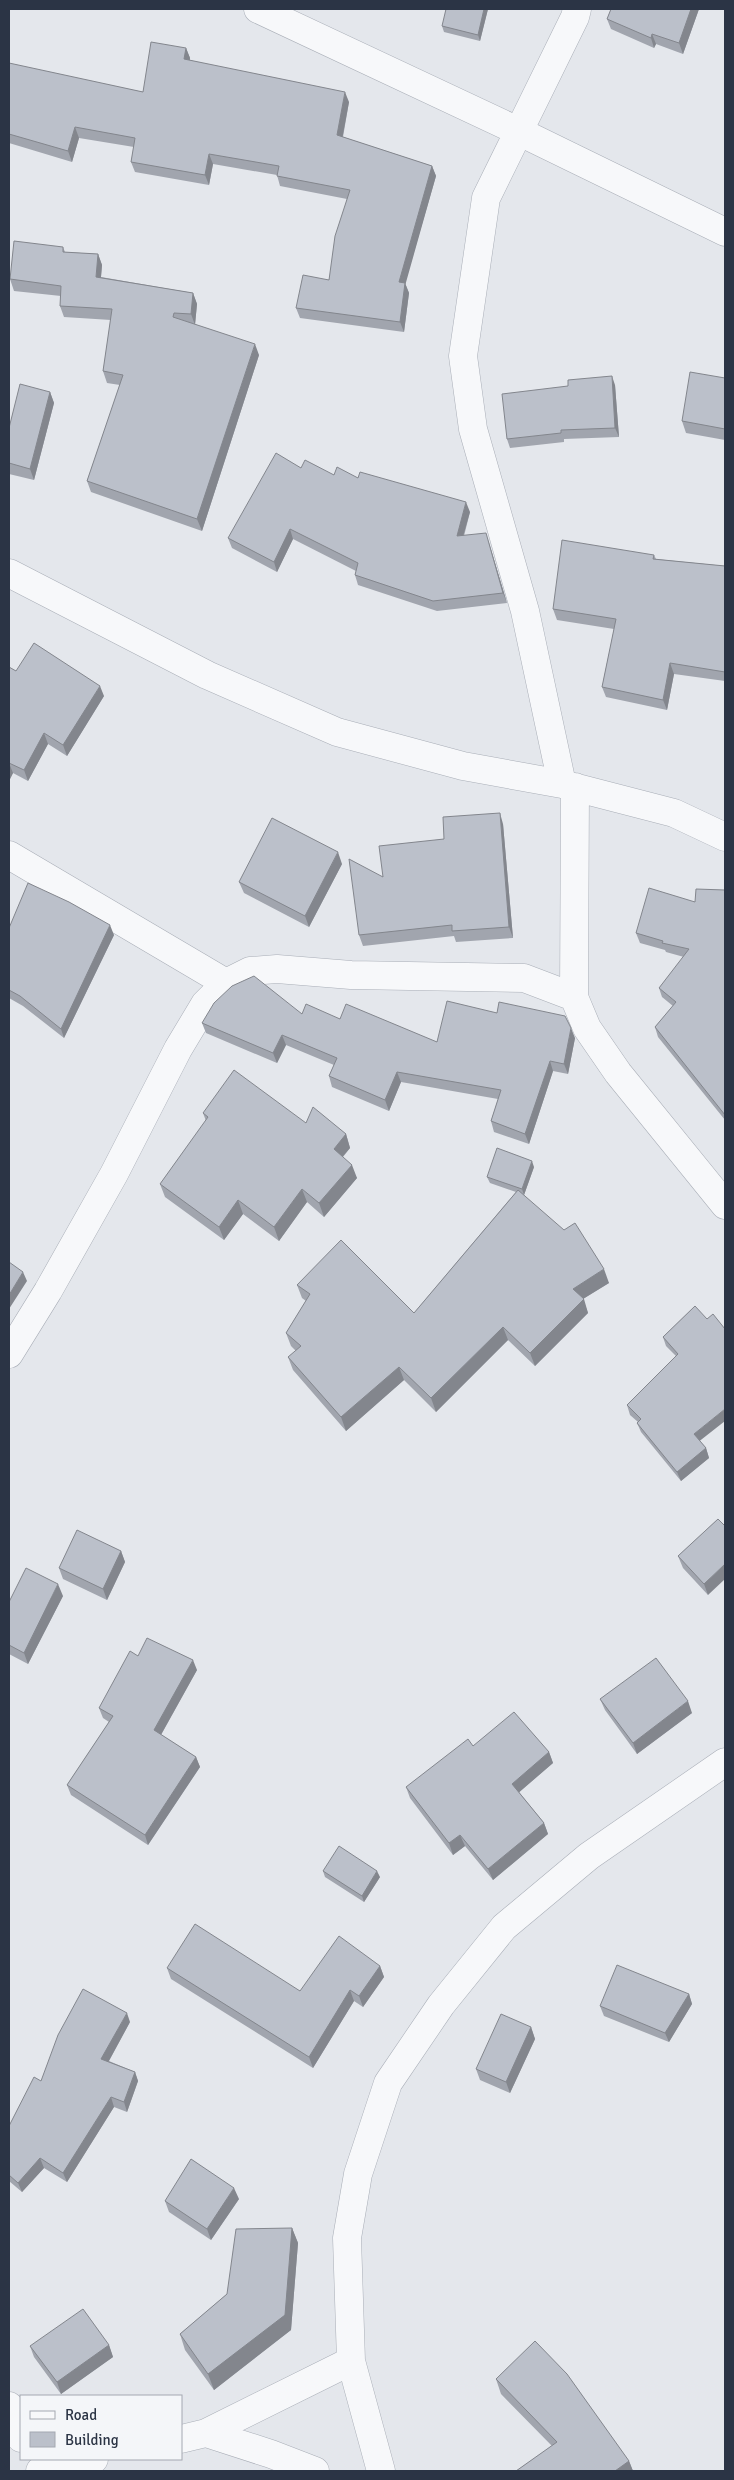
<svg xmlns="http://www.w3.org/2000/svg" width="734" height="2480" font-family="Signika,sans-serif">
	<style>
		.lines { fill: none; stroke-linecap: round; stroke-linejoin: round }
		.minor-casing { stroke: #a9aeb7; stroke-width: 29 }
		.minor { stroke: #f7f8fa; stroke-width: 28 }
		.wall { fill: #a1a5ae }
		.shaded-wall { fill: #83868d }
		.building { fill: #bbc0ca; stroke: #83868d }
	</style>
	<rect width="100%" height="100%" fill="#e4e7ec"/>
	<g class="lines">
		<defs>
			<path id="minor" d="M 258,9 L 520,132 L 725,232
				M 9,573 L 207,675 L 337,732 L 463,766 L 562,784 L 674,813 L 725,837
				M 562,784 L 525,611 L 473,429 L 463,356 L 486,198 L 575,17 L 577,9
				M 9,855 L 226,983
				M 574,997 L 575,787
				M 9,1354 L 48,1291 L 114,1174 L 178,1049 L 205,1004 L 226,983 L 250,971 L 277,969 L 351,975 L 524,978 L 574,997 L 587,1028 L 618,1073 L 725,1205
				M 9,2406 L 21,2438
				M 206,2433 L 271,2454 L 315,2471
				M 181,2439 L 206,2433 L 351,2361
				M 40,2471 L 94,2459
				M 381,2471 L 351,2361 L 347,2238 L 358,2174 L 388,2083 L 441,2005 L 504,1927 L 589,1856 L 725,1762"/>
		</defs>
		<use href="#minor" class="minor-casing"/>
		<use href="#minor" class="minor"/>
	</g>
	<path class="wall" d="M 488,9 L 480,41 L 444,32 L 442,26 Z
		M 611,9 L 699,9 L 683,54 L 656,44 L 654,48 L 611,29 L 607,19 Z
		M 186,48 L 190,58 L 190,60 L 349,102 L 343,137 L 432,166 L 436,176 L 405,283 L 409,293 L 404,332 L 300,318 L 296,308 L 329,280 L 347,199 L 280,186 L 277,175 L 213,164 L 209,185 L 135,172 L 131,162 L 134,147 L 79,138 L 72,162 L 9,143 L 9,65 L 143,92 Z
		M 63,247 L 65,252 L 98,254 L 102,265 L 101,277 L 193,293 L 197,304 L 195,324 L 259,355 L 202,531 L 91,492 L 87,481 L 120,385 L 107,383 L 103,371 L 111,320 L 64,317 L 60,306 L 61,296 L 14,291 L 10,279 Z
		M 725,378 L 725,440 L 686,433 L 682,421 Z
		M 615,385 L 619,437 L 564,439 L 564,442 L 510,448 L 507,439 Z
		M 50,392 L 54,403 L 34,480 L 9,474 L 9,428 Z
		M 301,468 L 334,475 L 358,478 L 470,512 L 464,536 L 489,543 L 507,603 L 437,611 L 358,585 L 355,575 L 356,571 L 293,539 L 277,572 L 232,548 L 228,538 Z
		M 654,555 L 656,559 L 725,566 L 725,681 L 674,674 L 667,710 L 606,697 L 602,687 L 614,629 L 557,620 L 553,609 Z
		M 9,667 L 16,671 L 104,696 L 67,756 L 48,744 L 28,781 L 13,773 L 9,781 Z
		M 503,824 L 513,938 L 456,942 L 454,936 L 363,946 L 359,935 L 383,877 L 444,839 Z
		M 342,864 L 309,927 L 244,893 L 239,882 Z
		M 725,890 L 725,1120 L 658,1037 L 655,1027 L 673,1006 L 662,997 L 659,988 L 684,957 L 666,952 L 665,950 L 640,943 L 636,933 L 695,902 Z
		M 9,928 L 114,935 L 64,1038 L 23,1006 L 9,998 Z
		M 302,1014 L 340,1019 L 437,1042 L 575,1038 L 568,1074 L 553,1071 L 529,1144 L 494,1132 L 491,1121 L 498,1099 L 401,1082 L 389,1111 L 332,1087 L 329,1076 L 334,1065 L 286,1045 L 277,1063 L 206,1033 L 202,1023 Z
		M 203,1113 L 306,1123 L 346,1134 L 350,1148 L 343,1157 L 357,1178 L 324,1217 L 307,1202 L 279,1241 L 243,1214 L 224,1240 L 165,1197 L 160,1184 L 206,1121 Z
		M 534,1167 L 524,1195 L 609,1283 L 583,1299 L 588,1313 L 535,1366 L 508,1340 L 436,1412 L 404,1380 L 346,1431 L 293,1370 L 288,1357 L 296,1351 L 291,1346 L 286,1333 L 306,1301 L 302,1298 L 297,1285 L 414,1313 L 516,1192 L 490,1183 L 487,1177 Z
		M 695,1306 L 700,1441 L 706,1448 L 709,1458 L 681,1481 L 641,1432 L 637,1423 L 638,1422 L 630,1415 L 627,1405 L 676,1356 L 666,1346 L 663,1337 Z
		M 718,1519 L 708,1595 L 683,1568 L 678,1556 Z
		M 121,1551 L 125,1562 L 107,1600 L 63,1579 L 59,1568 Z
		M 63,1596 L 28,1664 L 9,1654 L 9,1602 Z
		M 138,1656 L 197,1670 L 161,1735 L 196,1757 L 200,1767 L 148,1845 L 71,1795 L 67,1785 L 109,1722 L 103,1718 L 99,1708 Z
		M 600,1699 L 692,1713 L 637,1754 L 605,1710 Z
		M 473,1746 L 549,1752 L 553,1763 L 519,1792 L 544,1823 L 548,1834 L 493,1880 L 465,1846 L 453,1855 L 410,1798 L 406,1787 Z
		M 323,1871 L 380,1877 L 364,1902 L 325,1877 Z
		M 380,1966 L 384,1977 L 363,2007 L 354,2001 L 313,2068 L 171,1979 L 167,1968 L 300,1991 Z
		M 689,1994 L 692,2004 L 669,2042 L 604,2016 L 600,2006 Z
		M 130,2022 L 109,2061 L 135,2072 L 138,2081 L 127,2112 L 114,2107 L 67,2182 L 44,2168 L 22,2192 L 9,2181 L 9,2126 L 41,2081 Z
		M 531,2027 L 535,2039 L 510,2093 L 480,2080 L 476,2069 Z
		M 239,2199 L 211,2240 L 169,2212 L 165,2201 Z
		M 292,2228 L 298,2243 L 291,2330 L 214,2390 L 185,2350 L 180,2334 L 227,2294 Z
		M 109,2345 L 113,2357 L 61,2394 L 34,2357 L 30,2346 Z
		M 496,2379 L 629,2461 L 633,2471 L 516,2471 L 552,2446 L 501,2394 Z"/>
	<path class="shaded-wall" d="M 484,9 L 488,9 L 480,41 L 478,35 Z
		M 691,9 L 699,9 L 683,54 L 679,43 Z
		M 652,34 L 656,44 L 654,48 L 651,38 Z
		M 186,48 L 190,58 L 188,70 L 184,59 Z
		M 345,92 L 349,102 L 341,145 L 337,135 Z
		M 75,127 L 79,138 L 72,162 L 68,151 Z
		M 209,154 L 213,164 L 209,185 L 205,175 Z
		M 432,166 L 436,176 L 403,293 L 399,282 Z
		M 98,254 L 102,265 L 100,288 L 96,277 Z
		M 405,283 L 409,293 L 404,332 L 400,322 Z
		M 193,293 L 197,304 L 195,325 L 191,314 Z
		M 255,344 L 259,355 L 202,531 L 197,519 Z
		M 612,376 L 615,385 L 619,437 L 615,428 Z
		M 50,392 L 54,403 L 34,480 L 30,469 Z
		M 466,502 L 470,512 L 460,547 L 457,536 Z
		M 290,529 L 293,539 L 277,572 L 274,562 Z
		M 486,533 L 507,603 L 503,593 Z
		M 670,663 L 674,674 L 667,710 L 663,700 Z
		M 100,686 L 104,696 L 67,756 L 63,745 Z
		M 44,733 L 48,744 L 28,781 L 24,770 Z
		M 9,763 L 13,773 L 9,781 Z
		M 500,813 L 503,824 L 513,938 L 509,927 Z
		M 338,852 L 342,864 L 309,927 L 305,916 Z
		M 110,925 L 114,935 L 64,1038 L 61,1029 Z
		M 571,1028 L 575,1038 L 568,1074 L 564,1064 Z
		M 282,1035 L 286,1045 L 277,1063 L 273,1053 Z
		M 550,1061 L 553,1071 L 529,1144 L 525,1134 Z
		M 397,1072 L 401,1082 L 389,1111 L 385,1100 Z
		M 346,1134 L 350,1148 L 338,1162 L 334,1149 Z
		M 532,1161 L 534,1167 L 524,1195 L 522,1189 Z
		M 352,1165 L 357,1178 L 324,1217 L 319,1203 Z
		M 302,1189 L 307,1202 L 279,1241 L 274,1227 Z
		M 238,1200 L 243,1214 L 224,1240 L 219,1227 Z
		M 604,1269 L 609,1283 L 578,1302 L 573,1289 Z
		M 23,1272 L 27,1281 L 9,1309 L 9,1295 Z
		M 584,1299 L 588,1313 L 535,1366 L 530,1353 Z
		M 503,1327 L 508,1340 L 436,1412 L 431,1398 Z
		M 399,1367 L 404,1380 L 346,1431 L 341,1417 Z
		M 725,1409 L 725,1421 L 697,1443 L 694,1434 Z
		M 706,1448 L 709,1458 L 681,1481 L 677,1472 Z
		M 121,1551 L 125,1562 L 107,1600 L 103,1589 Z
		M 725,1564 L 725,1579 L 708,1595 L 704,1584 Z
		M 58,1584 L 63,1596 L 28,1664 L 24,1653 Z
		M 193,1660 L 197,1670 L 158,1740 L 154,1730 Z
		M 688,1701 L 692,1713 L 637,1754 L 633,1743 Z
		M 549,1752 L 553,1763 L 516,1795 L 512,1784 Z
		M 196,1757 L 200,1767 L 148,1845 L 145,1835 Z
		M 544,1823 L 548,1834 L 493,1880 L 488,1869 Z
		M 460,1835 L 465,1846 L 453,1855 L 449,1843 Z
		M 377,1871 L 380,1877 L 364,1902 L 362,1896 Z
		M 380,1966 L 384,1977 L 363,2007 L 359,1996 Z
		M 350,1990 L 354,2001 L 313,2068 L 309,2057 Z
		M 689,1994 L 692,2004 L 669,2042 L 665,2033 Z
		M 127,2013 L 130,2022 L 105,2068 L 101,2059 Z
		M 531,2027 L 535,2039 L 510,2093 L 506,2082 Z
		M 135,2072 L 138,2081 L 127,2112 L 124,2102 Z
		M 111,2097 L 114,2107 L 67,2182 L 63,2173 Z
		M 40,2158 L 44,2168 L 22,2192 L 18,2183 Z
		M 234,2188 L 239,2199 L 211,2240 L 207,2229 Z
		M 292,2228 L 298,2243 L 291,2330 L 214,2390 L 208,2374 Z
		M 109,2345 L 113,2357 L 61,2394 L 57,2382 Z
		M 629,2461 L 633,2471 L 615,2471 Z"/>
	<path class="building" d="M 446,9 L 484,9 L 478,35 L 442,26 Z
		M 611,9 L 691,9 L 679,43 L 652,34 L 651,38 L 607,19 Z
		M 151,42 L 186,48 L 184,59 L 345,92 L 337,135 L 432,166 L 399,282 L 405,283 L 400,322 L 296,308 L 303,275 L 329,280 L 335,236 L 350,190 L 277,176 L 279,166 L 209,154 L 205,175 L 131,162 L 135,138 L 75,127 L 68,151 L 9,134 L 9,63 L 143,92 Z
		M 14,241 L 63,247 L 63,252 L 98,254 L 96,277 L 193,293 L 191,314 L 174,313 L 173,317 L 255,344 L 197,519 L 87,481 L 123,375 L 103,371 L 112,309 L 60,306 L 61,286 L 10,279 Z
		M 690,372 L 725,378 L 725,429 L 682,421 Z
		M 612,376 L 615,428 L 561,430 L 561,433 L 507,439 L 502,394 L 568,386 L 568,380 Z
		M 20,384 L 50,392 L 30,469 L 9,463 L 9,428 Z
		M 276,453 L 301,468 L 305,460 L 334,475 L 337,467 L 358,478 L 360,472 L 466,502 L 457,536 L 486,533 L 503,593 L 433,601 L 355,575 L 358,563 L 290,529 L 274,562 L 228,538 Z
		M 562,540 L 654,555 L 653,559 L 725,566 L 725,672 L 670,663 L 663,700 L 602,687 L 616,619 L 553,609 Z
		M 34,643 L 100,686 L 63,745 L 44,733 L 24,770 L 9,763 L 9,667 L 16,671 Z
		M 500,813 L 509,927 L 452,931 L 452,925 L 359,935 L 349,859 L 383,877 L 379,846 L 444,839 L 443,817 Z
		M 272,818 L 338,852 L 305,916 L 239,882 Z
		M 28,883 L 69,902 L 110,925 L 61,1029 L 20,996 L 9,990 L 9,928 Z
		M 649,888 L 695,902 L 696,889 L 725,890 L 725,1115 L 655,1027 L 676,1002 L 659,988 L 689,949 L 662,943 L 663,941 L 636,933 Z
		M 254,976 L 302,1014 L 306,1004 L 340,1019 L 346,1004 L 437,1042 L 447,1001 L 497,1013 L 499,1002 L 565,1016 L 571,1028 L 564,1064 L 550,1061 L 525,1134 L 491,1121 L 501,1090 L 397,1072 L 385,1100 L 329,1076 L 337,1058 L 282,1035 L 273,1053 L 202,1023 L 214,1003 L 232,986 Z
		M 234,1070 L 306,1123 L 313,1107 L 346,1134 L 334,1149 L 352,1165 L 319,1203 L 302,1189 L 274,1227 L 238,1200 L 219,1227 L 160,1184 L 208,1117 L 203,1113 Z
		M 497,1148 L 532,1161 L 522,1189 L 487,1177 Z
		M 518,1190 L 564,1230 L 575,1223 L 604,1269 L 573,1289 L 584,1299 L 530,1353 L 503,1327 L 431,1398 L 399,1367 L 341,1417 L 288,1357 L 301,1346 L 286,1333 L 310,1294 L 297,1285 L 341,1240 L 414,1313 Z
		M 9,1262 L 23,1272 L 9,1295 Z
		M 695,1306 L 707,1319 L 713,1314 L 725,1329 L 725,1409 L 694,1434 L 706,1448 L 677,1472 L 637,1423 L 641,1419 L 627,1405 L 678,1354 L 663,1337 Z
		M 718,1519 L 725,1526 L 725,1564 L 704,1584 L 678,1556 Z
		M 77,1530 L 121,1551 L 103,1589 L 59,1568 Z
		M 26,1568 L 58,1584 L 24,1653 L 9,1645 L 9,1602 Z
		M 147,1638 L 193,1660 L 154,1730 L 196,1757 L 145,1835 L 67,1785 L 113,1716 L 99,1708 L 130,1651 L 138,1656 Z
		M 656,1658 L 688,1701 L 633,1743 L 600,1699 Z
		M 514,1712 L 549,1752 L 512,1784 L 544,1823 L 488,1869 L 460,1835 L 449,1843 L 406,1787 L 468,1739 L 473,1746 Z
		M 339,1846 L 377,1871 L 362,1896 L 323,1871 Z
		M 195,1924 L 300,1991 L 339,1936 L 380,1966 L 359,1996 L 350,1990 L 309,2057 L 167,1968 Z
		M 617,1965 L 689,1994 L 665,2033 L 600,2006 Z
		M 83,1989 L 127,2013 L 101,2059 L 135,2072 L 124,2102 L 111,2097 L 63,2173 L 40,2158 L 18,2183 L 9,2175 L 9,2126 L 34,2077 L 41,2081 L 58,2035 Z
		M 501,2014 L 531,2027 L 506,2082 L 476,2069 Z
		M 191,2159 L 234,2188 L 207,2229 L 165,2201 Z
		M 292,2228 L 285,2315 L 208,2374 L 180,2334 L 227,2294 L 236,2229 Z
		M 83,2309 L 109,2345 L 57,2382 L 30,2346 Z
		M 535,2341 L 567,2374 L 629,2461 L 615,2471 L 516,2471 L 557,2442 L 496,2379 Z"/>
	<rect width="734" height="2480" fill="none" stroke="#2b3445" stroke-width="20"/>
	<rect x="20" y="2395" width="162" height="65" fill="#f4f6f9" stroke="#a4a8b1"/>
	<rect x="30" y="2411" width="25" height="8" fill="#f7f8fa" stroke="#a4a8b1"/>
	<text x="65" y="2420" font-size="15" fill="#2b3445">Road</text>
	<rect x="30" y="2432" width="25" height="15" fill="#bbc0ca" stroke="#a4a8b1"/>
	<text x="65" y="2445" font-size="15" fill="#2b3445">Building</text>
</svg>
